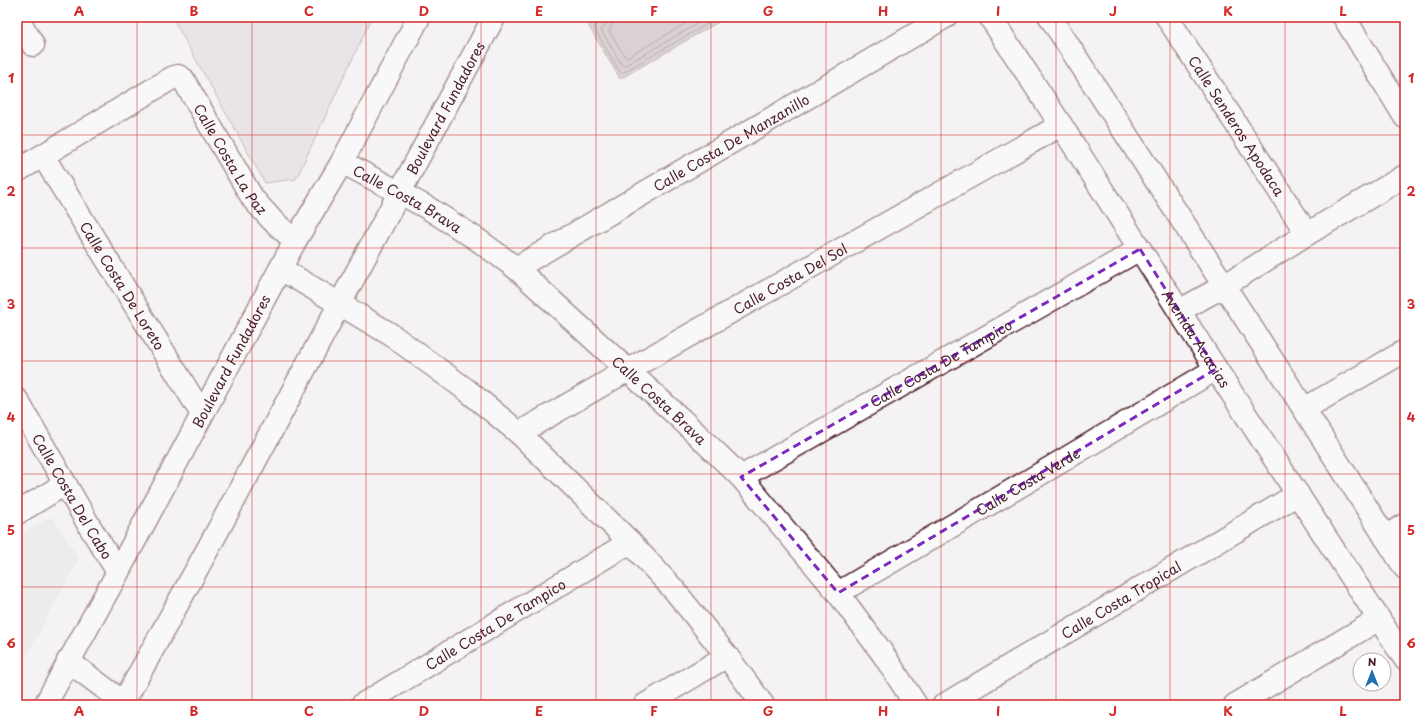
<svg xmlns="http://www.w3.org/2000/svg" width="1422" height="722" font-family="'Playpen Sans',sans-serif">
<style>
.built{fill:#e7e2e3}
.green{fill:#dbd2d5;stroke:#927880}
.water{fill:#baa9ae;stroke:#8d727a}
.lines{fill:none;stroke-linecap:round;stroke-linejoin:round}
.shore{stroke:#77565f;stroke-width:1}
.minor-casing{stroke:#4a1f2b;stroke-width:25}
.minor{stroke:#fff;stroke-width:22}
.marked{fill:none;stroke:#7b2cbf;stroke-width:3;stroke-dasharray:8 5;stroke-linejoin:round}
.grid{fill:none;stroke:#d62828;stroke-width:1;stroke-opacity:0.55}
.labels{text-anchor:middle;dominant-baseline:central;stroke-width:3;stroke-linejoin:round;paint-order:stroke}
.street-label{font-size:14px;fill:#4a1f2b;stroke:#fff}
.neatline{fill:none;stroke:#d62828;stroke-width:1.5}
.grid-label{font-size:13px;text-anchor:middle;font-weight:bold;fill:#d62828}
</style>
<rect width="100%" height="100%" fill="#f4f2f2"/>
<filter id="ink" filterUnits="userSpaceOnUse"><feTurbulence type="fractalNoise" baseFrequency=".025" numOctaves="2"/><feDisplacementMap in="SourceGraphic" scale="8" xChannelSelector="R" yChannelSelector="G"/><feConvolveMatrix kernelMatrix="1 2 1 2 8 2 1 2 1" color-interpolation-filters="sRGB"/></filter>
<g filter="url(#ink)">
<!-- built -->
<path class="built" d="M 52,516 L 79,559 L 17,673 L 17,537 Z"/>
<!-- green -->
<path class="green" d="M 172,17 L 372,17 L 296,179 L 265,183 Z"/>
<!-- water -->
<path class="water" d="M 602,17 L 727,17 L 620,79 L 588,25 Z"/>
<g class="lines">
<!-- shore -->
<g class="shore">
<path d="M 603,17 L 602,21 L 595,26 L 594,28 L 620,72 L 622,73 L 719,17"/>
<path d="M 608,17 L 607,23 L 601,30 L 622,65 L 624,66 L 709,17"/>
<path d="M 614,17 L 613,23 L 609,31 L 626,58 L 697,17"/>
</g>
<defs>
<g id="minor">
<path d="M 17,17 L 33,45"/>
<path id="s1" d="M 990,17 L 1061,125 L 1216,369 L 1405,659"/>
<path d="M 1050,17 L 1304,409 L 1405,568"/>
<path id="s2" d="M 1167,17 L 1307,234"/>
<path d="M 1344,17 L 1405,117"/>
<path id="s3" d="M 43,156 L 202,414"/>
<path id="s4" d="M 342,162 L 428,208 L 478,240 L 516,268 L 682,420 L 741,477 L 838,593 L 883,654 L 916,705"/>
<path id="s5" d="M 17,171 L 172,78 L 178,76 L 183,79 L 253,199 L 272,220 L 295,241"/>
<path id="s6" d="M 516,268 L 945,17"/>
<path d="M 281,269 L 390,334 L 468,391 L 519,433 L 630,542 L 675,591 L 727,656 L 763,705"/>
<path d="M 1179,311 L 1224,286 L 1307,234 L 1405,176"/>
<path id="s7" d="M 17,400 L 90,527 L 118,572"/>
<path d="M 1304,409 L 1405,351"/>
<path id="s8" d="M 519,433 L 628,370 L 1061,125"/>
<path id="s9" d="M 741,477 L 1140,249"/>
<path d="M 17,513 L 65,484"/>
<path d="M 1385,537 L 1405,525"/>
<path id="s10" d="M 838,593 L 1035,477 L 1216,369"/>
<path d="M 68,661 L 127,705"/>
<path id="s11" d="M 45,705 L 118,572 L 295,241 L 342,162 L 419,17"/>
<path id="s12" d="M 122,705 L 210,545 L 494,17"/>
<path id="s13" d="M 362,705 L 630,542"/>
<path d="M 645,705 L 727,656"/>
<path id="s14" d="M 944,705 L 1298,494"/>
<path d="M 1235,705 L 1379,619"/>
</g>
</defs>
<!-- minor casing -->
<use href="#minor" class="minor-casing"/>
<!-- minor -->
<use href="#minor" class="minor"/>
</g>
</g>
<!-- marked area -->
<path d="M0 0H1422V722H0ZM 1140,249 L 1216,369 L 838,593 L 741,477 Z" fill="#f4f2f2" fill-opacity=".55" fill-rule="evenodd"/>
<path class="marked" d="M 1140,249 L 1216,369 L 838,593 L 741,477 Z"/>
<!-- grid -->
<path class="grid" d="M 137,17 L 137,705M 252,17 L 252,705M 366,17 L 366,705M 481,17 L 481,705M 596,17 L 596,705M 711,17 L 711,705M 826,17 L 826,705M 941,17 L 941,705M 1056,17 L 1056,705M 1170,17 L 1170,705M 1285,17 L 1285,705M 17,135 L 1405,135M 17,248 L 1405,248M 17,361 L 1405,361M 17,474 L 1405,474M 17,587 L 1405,587"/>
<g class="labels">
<!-- street labels -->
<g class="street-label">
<text stroke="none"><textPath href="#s12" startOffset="679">Boulevard Fundadores</textPath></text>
<text stroke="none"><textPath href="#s2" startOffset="129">Calle Senderos Apodaca</textPath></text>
<text stroke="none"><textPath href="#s6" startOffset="249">Calle Costa De Manzanillo</textPath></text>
<text stroke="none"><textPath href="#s5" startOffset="286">Calle Costa La Paz</textPath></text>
<text stroke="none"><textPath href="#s4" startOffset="75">Calle Costa Brava</textPath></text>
<text stroke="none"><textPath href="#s8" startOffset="312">Calle Costa Del Sol</textPath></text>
<text stroke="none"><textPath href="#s3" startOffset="152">Calle Costa De Loreto</textPath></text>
<text stroke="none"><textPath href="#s1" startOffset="382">Avenida Acacias</textPath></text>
<text stroke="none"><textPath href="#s11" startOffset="391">Boulevard Fundadores</textPath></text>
<text stroke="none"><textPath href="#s9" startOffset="230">Calle Costa De Tampico</textPath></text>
<text stroke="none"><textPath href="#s4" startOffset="399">Calle Costa Brava</textPath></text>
<text stroke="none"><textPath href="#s10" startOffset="220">Calle Costa Verde</textPath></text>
<text stroke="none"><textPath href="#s7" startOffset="111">Calle Costa Del Cabo</textPath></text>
<text stroke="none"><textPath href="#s14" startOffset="206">Calle Costa Tropical</textPath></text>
<text stroke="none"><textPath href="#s13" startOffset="156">Calle Costa De Tampico</textPath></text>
</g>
</g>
<!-- margin -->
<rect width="1422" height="722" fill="none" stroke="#fff" stroke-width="44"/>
<!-- north arrow -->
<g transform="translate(1372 672)"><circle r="19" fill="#ffffff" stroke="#b7a5aa"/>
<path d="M0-3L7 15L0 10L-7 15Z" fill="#1f6fb2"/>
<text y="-6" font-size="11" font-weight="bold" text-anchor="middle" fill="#4a1f2b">N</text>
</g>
<rect x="22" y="22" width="1378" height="678" class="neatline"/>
<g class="grid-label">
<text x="79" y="16">A</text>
<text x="194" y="16">B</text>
<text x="309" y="16">C</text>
<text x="424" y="16">D</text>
<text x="539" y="16">E</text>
<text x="654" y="16">F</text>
<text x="768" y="16">G</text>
<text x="883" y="16">H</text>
<text x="998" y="16">I</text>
<text x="1113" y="16">J</text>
<text x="1228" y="16">K</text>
<text x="1343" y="16">L</text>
<text x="11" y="83">1</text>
<text x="1411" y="83">1</text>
<text x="11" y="196">2</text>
<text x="1411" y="196">2</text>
<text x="11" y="309">3</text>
<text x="1411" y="309">3</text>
<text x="11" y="422">4</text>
<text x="1411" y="422">4</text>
<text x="11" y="535">5</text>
<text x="1411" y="535">5</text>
<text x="11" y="648">6</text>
<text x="1411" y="648">6</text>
<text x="79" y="716">A</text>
<text x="194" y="716">B</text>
<text x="309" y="716">C</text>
<text x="424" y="716">D</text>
<text x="539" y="716">E</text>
<text x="654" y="716">F</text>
<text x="768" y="716">G</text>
<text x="883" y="716">H</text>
<text x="998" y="716">I</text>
<text x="1113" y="716">J</text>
<text x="1228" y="716">K</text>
<text x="1343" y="716">L</text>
</g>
</svg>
